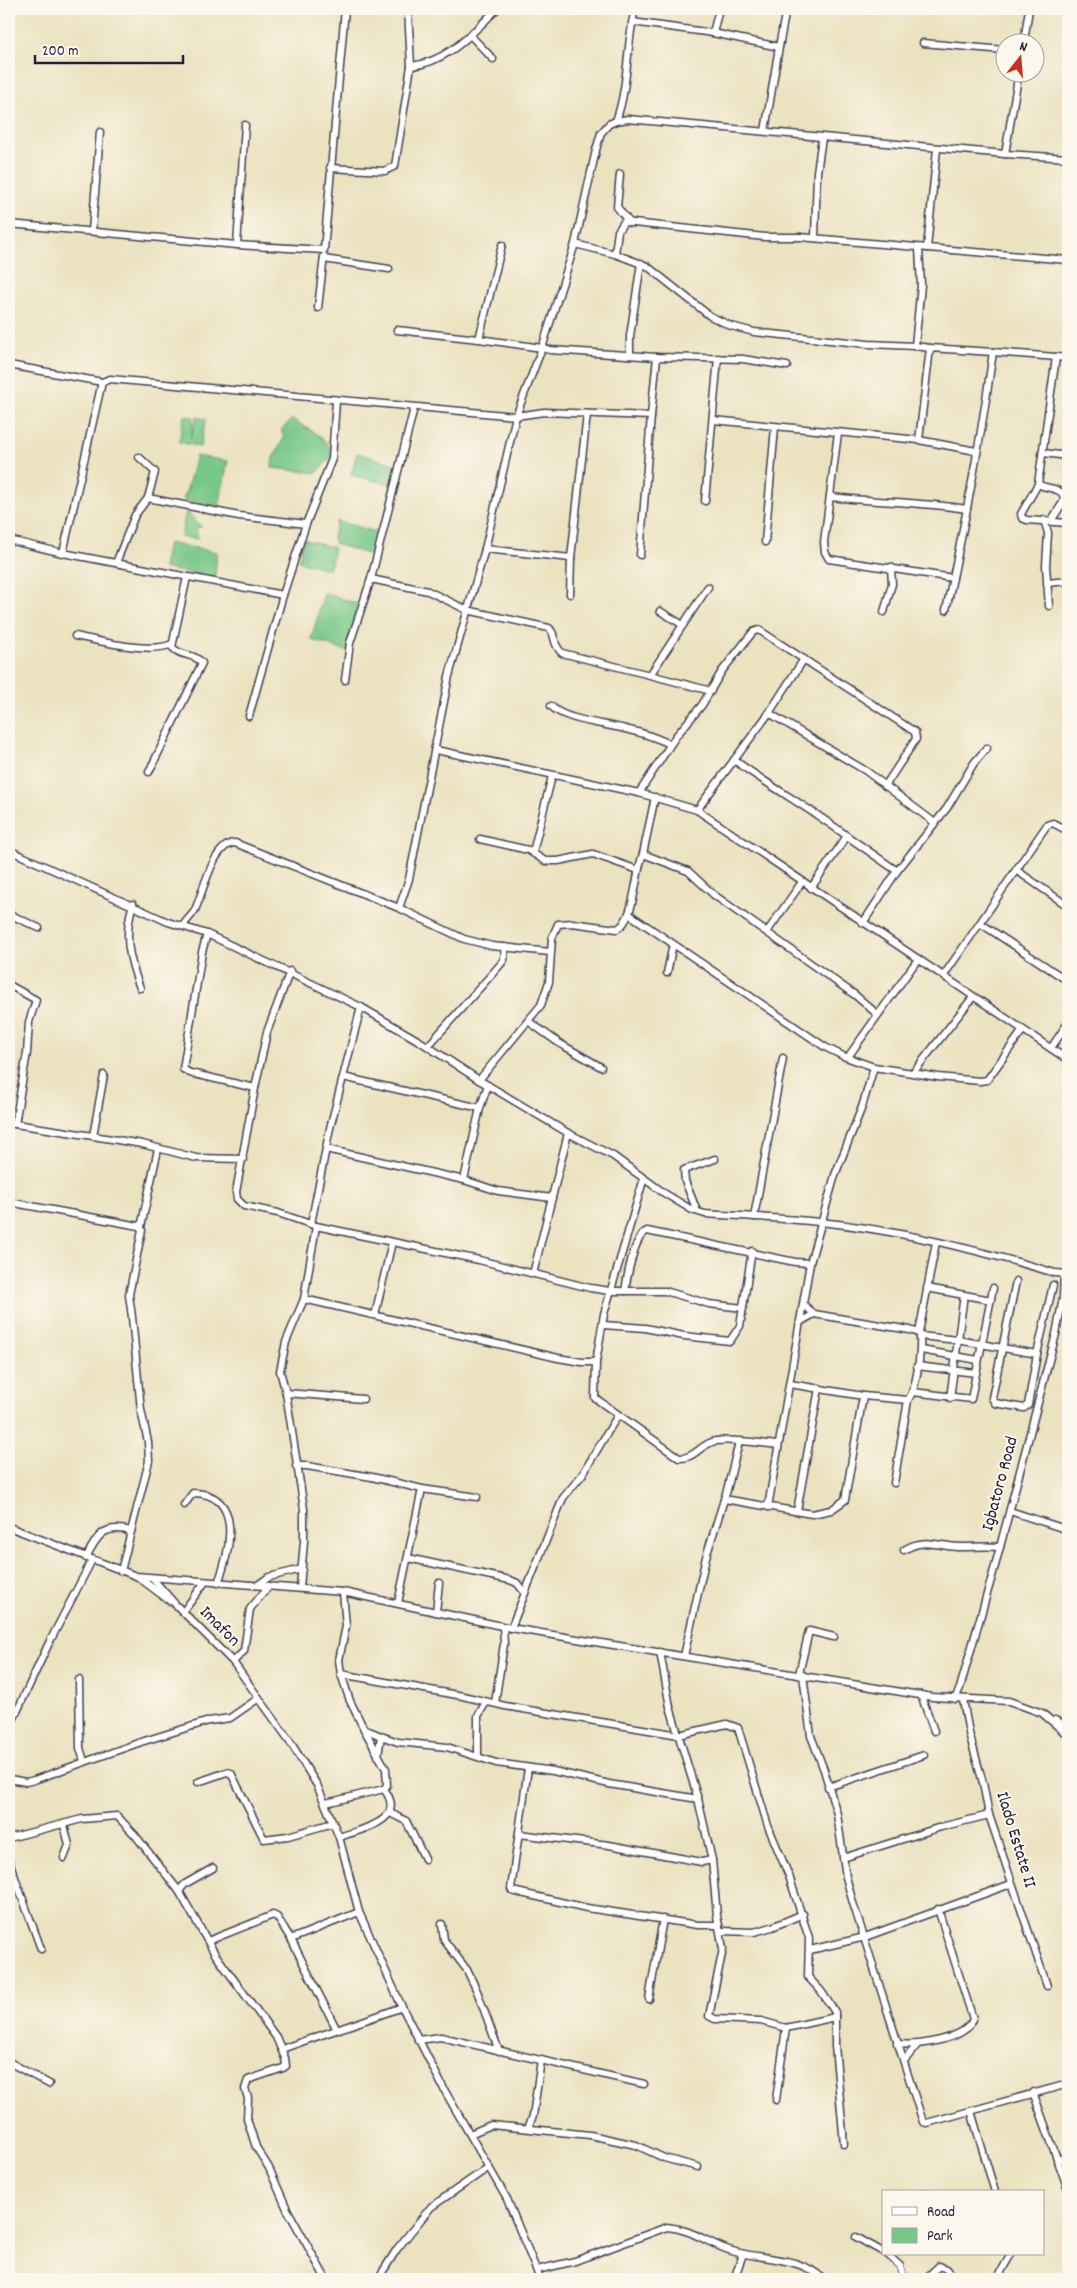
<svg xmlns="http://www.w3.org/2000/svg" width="1077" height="2288" font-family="Dekko,sans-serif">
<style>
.green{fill:#77c787;stroke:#4c7461}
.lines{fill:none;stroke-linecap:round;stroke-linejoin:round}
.minor-casing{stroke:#403f4f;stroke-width:9}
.minor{stroke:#fff;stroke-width:6}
.labels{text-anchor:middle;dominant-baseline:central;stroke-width:4;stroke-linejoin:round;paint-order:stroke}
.street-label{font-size:18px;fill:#22223b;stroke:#fbf7ec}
</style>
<rect width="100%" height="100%" fill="#fbf7ec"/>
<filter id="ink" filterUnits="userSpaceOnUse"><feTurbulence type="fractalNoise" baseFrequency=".02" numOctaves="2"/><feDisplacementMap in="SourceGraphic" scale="10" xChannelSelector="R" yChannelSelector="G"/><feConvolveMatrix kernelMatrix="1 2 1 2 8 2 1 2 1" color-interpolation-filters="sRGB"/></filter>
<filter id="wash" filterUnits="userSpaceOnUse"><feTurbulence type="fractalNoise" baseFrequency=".0096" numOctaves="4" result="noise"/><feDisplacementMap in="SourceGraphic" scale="20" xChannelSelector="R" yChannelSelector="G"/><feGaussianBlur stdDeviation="1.12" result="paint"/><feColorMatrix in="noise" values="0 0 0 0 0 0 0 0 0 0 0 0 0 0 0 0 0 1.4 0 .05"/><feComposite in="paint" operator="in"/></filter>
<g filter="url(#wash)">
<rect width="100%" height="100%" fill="#ebe2c0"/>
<!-- green -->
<g class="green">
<path d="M 184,416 L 193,417 L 191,438 L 196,417 L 206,419 L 200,447 L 179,442 Z"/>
<path d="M 292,419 C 307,430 327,435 333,455 L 317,473 L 272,468 L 273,458 L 284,438 L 281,430 Z"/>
<path d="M 357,453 L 394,464 L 389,484 L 351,475 Z"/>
<path d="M 196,456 L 228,461 L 219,507 L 184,500 L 183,496 L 185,496 Z"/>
<path d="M 186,511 L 202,527 L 196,528 L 198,539 L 181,537 Z"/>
<path d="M 337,521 L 380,533 L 374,556 L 335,544 L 333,538 Z"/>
<path d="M 304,539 L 334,548 L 330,567 L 328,569 L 298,561 Z"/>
<path d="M 168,543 L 217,552 L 215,578 L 163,568 Z"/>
<path d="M 324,593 L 358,604 L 347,651 L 311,640 Z"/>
</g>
</g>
<g filter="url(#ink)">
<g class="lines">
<defs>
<g id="minor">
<path d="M 635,9 C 626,46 629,85 616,121 L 628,119 L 1005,154 L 1019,72"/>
<path d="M 632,22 L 713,33 L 719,9"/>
<path d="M 713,33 L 779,47 L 786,9"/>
<path d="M 470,35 L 493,59"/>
<path d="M 1024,42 L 1029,9"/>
<path d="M 923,43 L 1004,50"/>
<path d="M 411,66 C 448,62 472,33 497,9"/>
<path d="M 616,121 L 609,124 L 601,133 L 596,150 L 575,244 L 615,254 L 618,231 L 624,222 L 765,237 L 800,237 L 1068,260"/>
<path d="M 765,131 L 779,47"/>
<path d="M 1005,154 L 1068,158"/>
<path d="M 330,168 L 385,171 L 395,166 L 411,66 L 408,9"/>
<path d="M 620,174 L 617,207 L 630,223"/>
<path d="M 9,224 L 237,245 L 324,250 L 345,9"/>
<path d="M 92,231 L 100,132"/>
<path d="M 815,238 L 817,172 L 822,138"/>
<path d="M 575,244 L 542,348 L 550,350 L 657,357 L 743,359 L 787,366"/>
<path d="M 237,245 L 245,125"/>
<path d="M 502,245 L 479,339 L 542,348 L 516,416 L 544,412 L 651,416 L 657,357"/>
<path d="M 919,248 L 921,285 L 915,346 L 930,348"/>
<path d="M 927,248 L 937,149"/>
<path d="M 615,254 L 647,266 L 710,316 L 731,326 L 754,332 L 868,344 L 915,346"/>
<path d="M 324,259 L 389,269"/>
<path d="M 318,308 L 324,256"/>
<path d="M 397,330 L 479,339"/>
<path d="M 630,355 L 630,336 L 641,263"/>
<path d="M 1056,357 L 1038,484 L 1021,514 L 1022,518 L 1027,520 L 1068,523"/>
<path d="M 9,365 L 102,382 L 110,379 L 516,416 L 485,549 L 449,676 L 409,879 L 399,908"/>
<path d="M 102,382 L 63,553 L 283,595 L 306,524 L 332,459 L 336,401"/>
<path d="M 713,420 L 919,440"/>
<path d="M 838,433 L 824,542 L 825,552 L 829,559 L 953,578"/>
<path d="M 976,451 L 919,440 L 930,348 L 993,352"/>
<path d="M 1043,453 L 1068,456"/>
<path d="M 139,457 L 155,472 L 148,498"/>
<path d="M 1038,484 C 1046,489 1057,487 1063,494 L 1064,501 L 1051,521"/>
<path d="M 830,497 C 876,502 922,502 967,509"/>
<path d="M 705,501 L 718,358"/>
<path d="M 1044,520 L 1048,533 L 1046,566 L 1049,606"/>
<path d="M 9,540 L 63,553"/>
<path d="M 765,542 L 775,427"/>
<path d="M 485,549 L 571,558"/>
<path d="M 640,555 L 651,416"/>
<path d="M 116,563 L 135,515 L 148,498 L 239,516 L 306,524"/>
<path d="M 371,579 L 414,408"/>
<path d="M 1047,583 L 1068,581"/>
<path d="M 570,594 L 571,558 L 587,414"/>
<path d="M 946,610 C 965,524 981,439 993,352 L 1068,358"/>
<path d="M 660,611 L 683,625"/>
<path d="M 884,612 L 892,584 L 891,567"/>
<path d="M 75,636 C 99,641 151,654 172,644"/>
<path d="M 650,675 L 711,691"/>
<path d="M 345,680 L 350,643 L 371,579 L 428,591 L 467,610 L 549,628 C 557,635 551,643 562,653 L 650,675 L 708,587"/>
<path d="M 551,706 C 565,721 609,724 629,730 C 644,733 657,738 670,744"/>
<path d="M 769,713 L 866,771 L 935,823"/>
<path d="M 249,716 L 283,595"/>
<path d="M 436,750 L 639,793 L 697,810 L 1068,1060"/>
<path d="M 734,760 C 771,787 811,809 847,836 L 811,888"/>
<path d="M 149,772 L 202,663 C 195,653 180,657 172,647 L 187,577"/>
<path d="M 639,793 L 676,736 L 702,705 L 722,671 L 753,632 L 759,630 L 915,732 L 916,739 L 885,786"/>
<path d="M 697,810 L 769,713 L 804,659"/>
<path d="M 847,836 L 897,871 L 863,923"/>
<path d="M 480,839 L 528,850 L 545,861 L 558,861 L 593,854 L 638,870"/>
<path d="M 9,850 L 168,922 L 207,934 L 361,1007 L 421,1042 L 479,1080 L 568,1133 L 613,1156 L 664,1193 L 692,1210 L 705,1214 C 743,1216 782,1218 820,1222 C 899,1230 979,1250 1055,1273 L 1068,1274"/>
<path d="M 533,852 L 552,776"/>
<path d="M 643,854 L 655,797"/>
<path d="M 1016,870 L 1047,825 L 1053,823 L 1068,831"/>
<path d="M 897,871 L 947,808 L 974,763 L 987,748"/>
<path d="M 133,904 C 123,935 129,959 140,988"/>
<path d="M 9,914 L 39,928"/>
<path d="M 629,914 L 825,1047 L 843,1056 L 874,1067 L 938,1077 L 980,1081 L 987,1080 L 1023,1030"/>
<path d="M 980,923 L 1016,870 L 1068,906"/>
<path d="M 183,926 C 186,920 192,916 195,910 C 203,893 213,843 235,843 L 399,908 L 464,939 L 492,946 L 550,952"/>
<path d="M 767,932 L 802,882"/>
<path d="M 207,934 L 202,952 L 183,1069 L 190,1073 L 255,1088"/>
<path d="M 290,971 L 267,1032 L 255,1088 L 236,1192 L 237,1199 L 244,1206 L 278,1213 L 316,1226 L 479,1260 L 590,1288 L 610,1291 L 665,1291 L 709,1304 L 743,1308"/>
<path d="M 667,973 L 673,944"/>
<path d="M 944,975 L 980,923 L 1068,981"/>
<path d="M 9,985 L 36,1000 L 29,1022 L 27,1053 L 15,1124"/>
<path d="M 528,1021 L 559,1043 L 601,1067"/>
<path d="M 428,1046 L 500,965 L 504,960 L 505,947"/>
<path d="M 1051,1048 L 1068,1023"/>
<path d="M 848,1057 L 918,959"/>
<path d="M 913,1073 L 973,997"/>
<path d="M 343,1077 L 480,1108"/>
<path d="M 479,1080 L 541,1005 L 549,982 L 552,938 L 558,924 L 572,923 L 617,929 C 635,921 635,873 643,854 L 688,871 L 714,895 L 855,995 L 877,1014"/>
<path d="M 9,1123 L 93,1136 L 104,1075"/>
<path d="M 93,1136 L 142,1144 L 196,1158 L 243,1159"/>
<path d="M 326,1149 L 464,1180 L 498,1191 L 552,1198"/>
<path d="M 644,1178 L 604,1314 L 596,1362 L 595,1398 L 679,1458 C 695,1459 701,1443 716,1441 C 736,1439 758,1443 778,1445"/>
<path d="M 464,1180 L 480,1108 L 488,1085"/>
<path d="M 9,1202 L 139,1226 L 142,1230 L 129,1295 L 132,1317 L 141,1410 L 148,1442 L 149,1461 L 121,1571"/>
<path d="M 697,1211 L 685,1181 L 684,1170 L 715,1159"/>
<path d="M 754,1217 L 783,1058"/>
<path d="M 311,1224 L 330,1128 L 361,1007"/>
<path d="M 316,1226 L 304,1299 L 558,1358 L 582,1362 L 596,1362"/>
<path d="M 141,1227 L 158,1149"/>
<path d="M 533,1274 L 568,1133"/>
<path d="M 1016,1281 L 992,1398 L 995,1403 L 1024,1408 L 1028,1405 L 1037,1354 L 1053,1285"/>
<path d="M 927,1288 L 991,1300"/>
<path d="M 625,1291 C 627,1278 634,1236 647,1231 L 795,1262 L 810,1263"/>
<path d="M 804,1305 L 814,1314 L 910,1330 L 919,1333 L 920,1336 L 958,1340 L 1037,1354"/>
<path d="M 375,1315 L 392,1242"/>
<path d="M 800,1322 L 814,1314"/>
<path d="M 603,1325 L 645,1328 L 684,1336 L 730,1341 L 740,1326 L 752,1251"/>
<path d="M 919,1333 L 936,1242"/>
<path d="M 921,1350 L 978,1360"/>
<path d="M 917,1366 L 976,1373"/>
<path d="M 790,1384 L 863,1396 L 908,1400 C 917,1388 921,1352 920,1336"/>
<path d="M 913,1392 L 971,1399 L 993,1288"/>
<path d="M 286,1393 L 363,1399"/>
<path d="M 950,1398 L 964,1295"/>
<path d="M 296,1466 L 307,1466 L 372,1477 L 422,1489 L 477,1497"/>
<path d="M 894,1483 L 908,1400"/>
<path d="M 724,1499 L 812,1514 L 831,1510 L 845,1500 L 863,1396"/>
<path d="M 184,1505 L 193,1493 C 244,1493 230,1552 218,1583"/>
<path d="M 768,1507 L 810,1263 L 835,1175 L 862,1107 L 874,1067"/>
<path d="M 797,1511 L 819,1388"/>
<path d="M 1010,1511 L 1068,1530"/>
<path d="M 9,1527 L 136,1576 L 343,1592 L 511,1628 L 589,1641 L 932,1697 L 1009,1701 L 1042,1713 L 1068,1735"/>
<path d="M 904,1550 C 924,1537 939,1547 961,1547 C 974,1547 987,1546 1000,1547"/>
<path d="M 86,1558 C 97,1535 104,1524 131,1531"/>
<path d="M 408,1558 L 510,1580 L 517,1583 L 525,1593"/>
<path d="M 138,1577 L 170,1601"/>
<path d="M 152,1578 L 175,1604 L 233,1662 L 289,1740 L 317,1785 L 339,1837 L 359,1912 L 402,2007 L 446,2093 L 507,2199 L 540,2279"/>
<path d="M 258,1585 L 269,1577 L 302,1569"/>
<path d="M 300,1588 L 304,1541 L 304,1509 L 286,1393 L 280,1371 L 286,1342 L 304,1299"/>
<path d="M 343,1592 L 346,1626 L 339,1660 L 341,1674 L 463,1696 L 505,1706 L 679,1735 L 727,1724 L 738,1728 L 768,1826 L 789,1876 L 809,1938 L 808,1977 L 821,1991 L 835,2012 L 835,2046 L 844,2144"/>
<path d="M 398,1603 L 422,1489"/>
<path d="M 183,1612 L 205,1582"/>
<path d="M 436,1612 L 439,1583"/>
<path d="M 511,1628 L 563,1498 L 582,1475 L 618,1415"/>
<path d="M 660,1652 L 670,1707 L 698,1799 L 712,1860 L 717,1916 L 723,1949 L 709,2016 L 715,2019 L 761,2021 L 786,2028 L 835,2017"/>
<path d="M 684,1656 L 706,1557 L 727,1490 L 739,1442"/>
<path d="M 233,1662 L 244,1651 L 250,1609 L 269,1586"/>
<path d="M 341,1674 L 350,1701 L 364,1729 L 381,1736 L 398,1742 L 447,1747 L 496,1763 L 553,1771 L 609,1784 L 698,1799"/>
<path d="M 799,1674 L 809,1631 L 834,1637"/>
<path d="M 803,1675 L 811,1736 L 824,1770 L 837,1814 L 846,1877 L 853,1903 L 923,2122 L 927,2123 L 1068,2084"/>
<path d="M 79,1680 L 80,1748 L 84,1761"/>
<path d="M 921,1695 L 934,1731"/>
<path d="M 955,1699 L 960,1688 L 995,1566 L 1056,1334 L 1063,1298 L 1064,1274"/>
<path d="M 963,1700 L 969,1733 L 983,1783 L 989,1815 L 1047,1986"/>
<path d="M 495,1703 L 504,1644 L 503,1627"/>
<path d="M 13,1720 L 49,1643 L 92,1560"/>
<path d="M 1055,1720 L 1068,1727"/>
<path d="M 478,1755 L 478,1716 L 486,1702"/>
<path d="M 378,1756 L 381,1736"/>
<path d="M 528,1768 L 511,1889 L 512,1891 L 587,1908 L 698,1925 L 719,1925"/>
<path d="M 9,1779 L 26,1782 L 34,1780 L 141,1742 L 209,1721 L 230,1718 L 259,1698"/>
<path d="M 198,1782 L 227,1772 L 231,1773 L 264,1839 L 288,1836 L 333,1823"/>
<path d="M 828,1787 L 924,1755"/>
<path d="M 326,1803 L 384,1789 L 387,1785 L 386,1769 L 364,1729"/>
<path d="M 390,1813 L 406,1821 L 425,1859"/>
<path d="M 64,1825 L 69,1845 L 64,1858"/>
<path d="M 519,1834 L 609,1845 L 702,1862 L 712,1860"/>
<path d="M 339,1837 C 362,1829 408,1821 384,1789"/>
<path d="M 9,1838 L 82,1819 L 117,1816 L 135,1835 L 179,1891 L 215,1954 L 276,2037 L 285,2058 L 286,2066 L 283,2068 L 248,2080 L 245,2089 L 248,2098 L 247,2119 L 256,2147 L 269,2168 L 287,2209 L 326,2279"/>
<path d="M 843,1858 L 941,1827 L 989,1815"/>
<path d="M 9,1861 L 41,1949"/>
<path d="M 179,1891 L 185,1884 L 213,1868"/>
<path d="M 442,1924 L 444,1940 L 467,1970 L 477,1991 L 499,2051"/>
<path d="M 721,1931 L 754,1932 L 772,1927 L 803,1914"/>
<path d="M 291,1939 L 359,1912"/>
<path d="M 208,1941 L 273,1915 L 277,1917 L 291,1939 L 336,2028"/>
<path d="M 810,1950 L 865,1937 L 1011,1884"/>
<path d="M 649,1999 L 663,1919"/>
<path d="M 418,2040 L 441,2037 L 644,2084"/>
<path d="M 897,2044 C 917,2046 966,2040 973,2019 L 938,1909"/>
<path d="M 282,2049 C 322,2034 362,2022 402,2007"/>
<path d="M 904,2061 L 917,2045"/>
<path d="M 9,2062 L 49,2084"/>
<path d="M 1033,2092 L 1068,2189"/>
<path d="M 776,2100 L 786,2028"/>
<path d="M 971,2111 L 995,2192"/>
<path d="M 528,2128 L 533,2116 L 541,2060"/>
<path d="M 470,2134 L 491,2125 L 590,2135 L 636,2145 L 664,2158 L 698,2167"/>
<path d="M 1057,2160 L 1068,2157"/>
<path d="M 856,2237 L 883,2252"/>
<path d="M 887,2254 L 900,2266 L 904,2279"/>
<path d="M 537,2270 L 575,2261 L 667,2227 C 693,2229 708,2244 732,2251 C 762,2260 800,2256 823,2279"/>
<path d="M 378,2279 L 397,2249 L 431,2207 L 489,2167"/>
<path d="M 734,2279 L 743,2254"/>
<path d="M 925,2279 L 939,2266 L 947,2269 L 955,2279"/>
<path d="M 997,2279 L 1011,2254"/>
</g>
</defs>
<!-- minor casing -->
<use href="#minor" class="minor-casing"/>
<!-- minor -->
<use href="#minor" class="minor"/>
</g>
</g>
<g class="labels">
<!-- street labels -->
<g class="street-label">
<text transform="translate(1001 1484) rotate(-75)">Igbatoro Road</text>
<text transform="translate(219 1627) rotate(45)">Imafon</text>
<text transform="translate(1015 1840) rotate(73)">Ilado Estate II</text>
</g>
</g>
<!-- margin -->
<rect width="1077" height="2288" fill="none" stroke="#fbf7ec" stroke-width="30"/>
<!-- legend -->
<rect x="882" y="2190" width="162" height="65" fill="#fbf7ec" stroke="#a4a2a5"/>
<rect x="892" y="2207" width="25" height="8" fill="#ffffff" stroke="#a4a2a5"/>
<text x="927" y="2216" font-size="15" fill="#22223b">Road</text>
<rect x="892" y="2228" width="25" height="15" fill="#77c787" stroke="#a4a2a5"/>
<text x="927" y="2240" font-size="15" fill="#22223b">Park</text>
<!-- north arrow -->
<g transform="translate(1020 58) rotate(17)"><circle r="24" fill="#fbf7ec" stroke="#a4a2a5"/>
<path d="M0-4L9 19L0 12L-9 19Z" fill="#c8321e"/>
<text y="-8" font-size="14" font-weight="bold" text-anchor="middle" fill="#22223b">N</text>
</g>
<!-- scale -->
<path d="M35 55v8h148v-8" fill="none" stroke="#22223b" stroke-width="2.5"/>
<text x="42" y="55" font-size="15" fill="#22223b" stroke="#fbf7ec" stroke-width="4" paint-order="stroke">200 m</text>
</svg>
